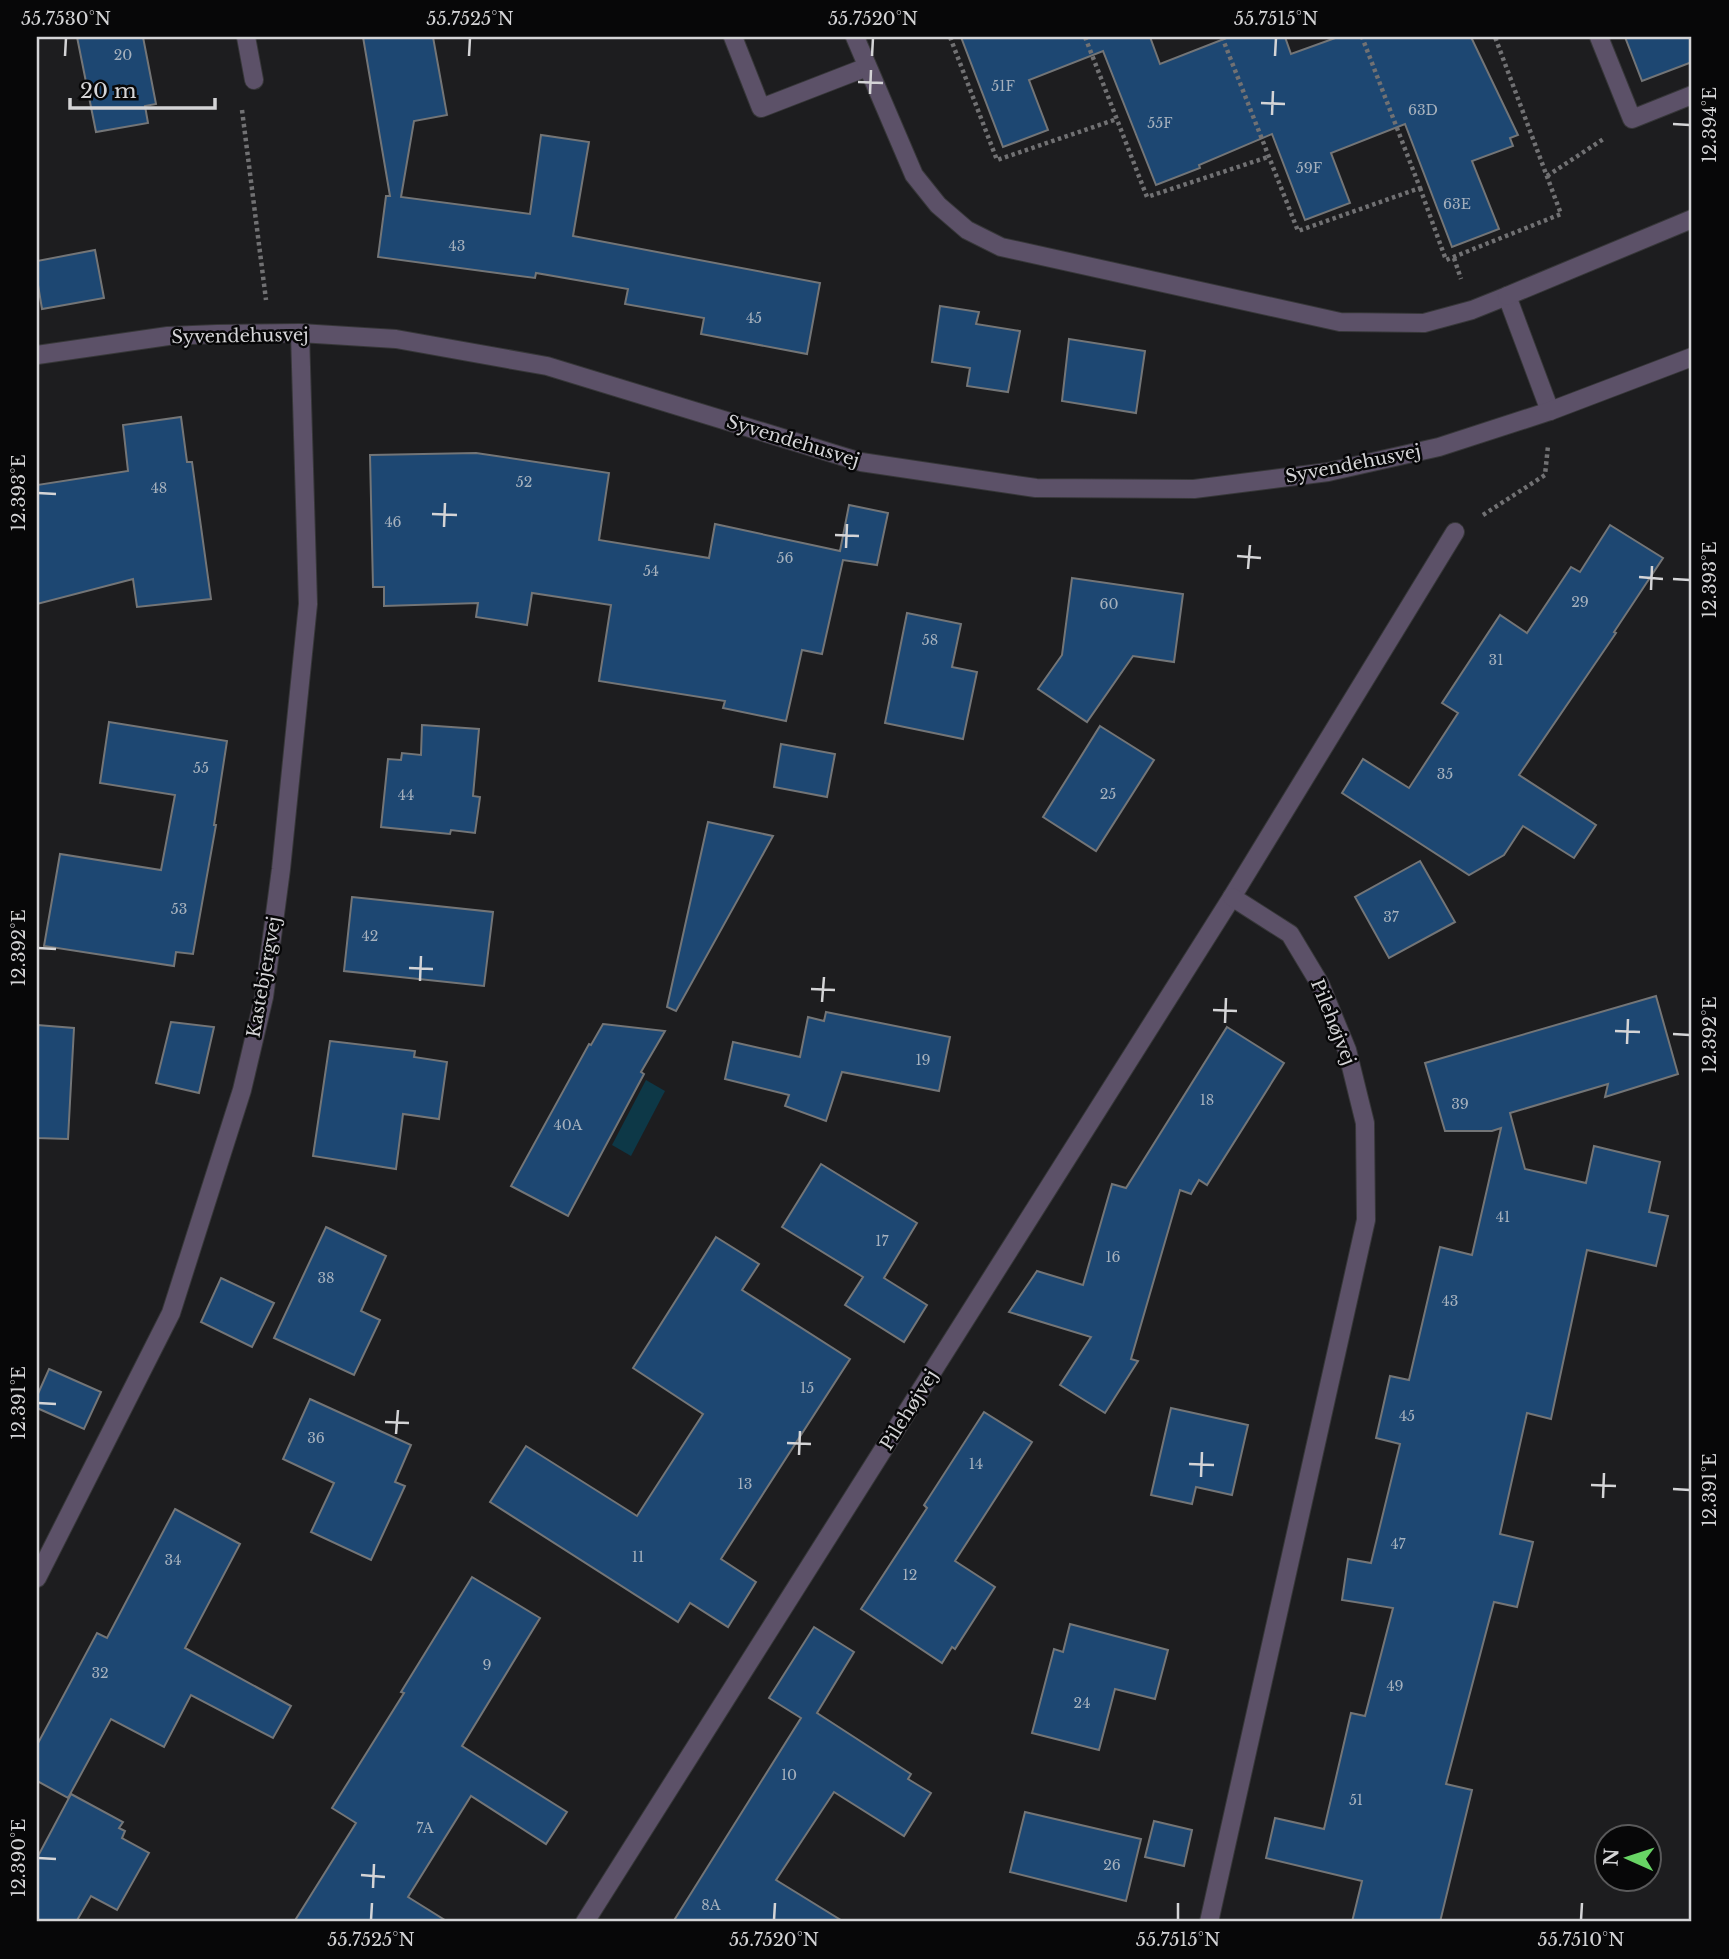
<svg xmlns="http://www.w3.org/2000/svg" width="1729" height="1959" font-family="'Libre Baskerville',serif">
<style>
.water{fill:#0d3847}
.building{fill:#1d4772;stroke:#737577;stroke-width:2}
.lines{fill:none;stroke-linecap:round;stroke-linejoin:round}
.lane-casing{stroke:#373739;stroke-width:20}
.street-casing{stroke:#373739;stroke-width:20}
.path{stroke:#717173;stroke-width:4.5;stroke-dasharray:3.5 3.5;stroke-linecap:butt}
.lane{stroke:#5c5168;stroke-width:18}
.street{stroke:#5c5168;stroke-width:18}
.ticks{fill:none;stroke:#d4d4d6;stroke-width:2.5}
.labels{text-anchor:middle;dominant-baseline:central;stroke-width:5;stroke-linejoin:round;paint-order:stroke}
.number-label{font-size:14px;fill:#a6b1bd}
.street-label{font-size:18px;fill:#d4d4d6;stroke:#070708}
.neatline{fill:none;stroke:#d4d4d6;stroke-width:2.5}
.ticks-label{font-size:18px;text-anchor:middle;fill:#d4d4d6}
</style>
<rect width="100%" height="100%" fill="#1d1d1f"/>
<!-- water -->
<path class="water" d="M 646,1080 L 665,1091 L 631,1156 L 612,1145 Z"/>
<!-- building -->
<g class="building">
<path d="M 77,37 L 143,37 L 156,104 L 145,106 L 148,123 L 96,132 Z"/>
<path d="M 363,37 L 433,37 L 447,115 L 414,121 L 401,197 L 530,214 L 541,135 L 589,142 L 573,236 L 820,283 L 807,354 L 701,334 L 704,318 L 625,304 L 628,289 L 536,273 L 535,278 L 378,257 L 386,196 L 390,196 Z"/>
<path d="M 961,37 L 1150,37 L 1160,64 L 1229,37 L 1285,37 L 1291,54 L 1338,37 L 1471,37 L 1518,135 L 1510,138 L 1513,146 L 1472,161 L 1499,229 L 1452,247 L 1405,124 L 1331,153 L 1350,203 L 1305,220 L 1272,134 L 1199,165 L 1200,168 L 1156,185 L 1103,51 L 1029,80 L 1048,130 L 1003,147 Z"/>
<path d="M 1625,37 L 1692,37 L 1692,62 L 1642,81 Z"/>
<path d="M 95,250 L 104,298 L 42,309 L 37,279 L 37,261 Z"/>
<path d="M 940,306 L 979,312 L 976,324 L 1020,331 L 1008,392 L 967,386 L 970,368 L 932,362 Z"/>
<path d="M 1069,339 L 1145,351 L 1136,413 L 1062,401 Z"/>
<path d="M 181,417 L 187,462 L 192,462 L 211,599 L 137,607 L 133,579 L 37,604 L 37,485 L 128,471 L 123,425 Z"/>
<path d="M 476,453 L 609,473 L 599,540 L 709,558 L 715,524 L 840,551 L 849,505 L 888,513 L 877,565 L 843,560 L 822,654 L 802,650 L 786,721 L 723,708 L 725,701 L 599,681 L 611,605 L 532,593 L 527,625 L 476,617 L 478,603 L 384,606 L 384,587 L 373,587 L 370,455 Z"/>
<path d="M 1610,525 L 1663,558 L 1614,632 L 1616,633 L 1519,775 L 1596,825 L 1574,858 L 1523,826 L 1504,855 L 1469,875 L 1342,793 L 1363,759 L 1409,788 L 1458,713 L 1442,703 L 1500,615 L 1527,633 L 1571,567 L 1580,572 Z"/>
<path d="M 1072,578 L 1183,594 L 1174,662 L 1133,656 L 1087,722 L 1038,689 L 1062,655 Z"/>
<path d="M 907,613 L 961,624 L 952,667 L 977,672 L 963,739 L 885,723 Z"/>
<path d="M 109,722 L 227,741 L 214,825 L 216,825 L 193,954 L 176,952 L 174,966 L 44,946 L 60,854 L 161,870 L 175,795 L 100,783 Z"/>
<path d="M 422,725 L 479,729 L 473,796 L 480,797 L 475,833 L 451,830 L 450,834 L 381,827 L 388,759 L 401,760 L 402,753 L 421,755 Z"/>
<path d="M 1100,726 L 1154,760 L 1096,851 L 1043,817 Z"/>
<path d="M 781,744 L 835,754 L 827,797 L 774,787 Z"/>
<path d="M 708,822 L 773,836 L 676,1011 L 667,1007 Z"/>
<path d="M 1420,861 L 1455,922 L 1389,958 L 1355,897 Z"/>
<path d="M 352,897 L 493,912 L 484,986 L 344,971 Z"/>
<path d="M 1656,996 L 1678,1074 L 1605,1097 L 1608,1084 L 1510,1113 L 1525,1169 L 1586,1183 L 1594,1146 L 1660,1162 L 1649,1212 L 1668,1216 L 1656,1266 L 1587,1250 L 1551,1419 L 1527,1413 L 1500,1534 L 1533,1542 L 1517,1607 L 1494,1602 L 1446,1784 L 1472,1790 L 1440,1922 L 1352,1922 L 1362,1881 L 1266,1858 L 1275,1818 L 1324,1829 L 1351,1713 L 1365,1716 L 1393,1608 L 1342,1600 L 1348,1559 L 1371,1563 L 1400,1444 L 1376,1438 L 1390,1376 L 1409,1380 L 1440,1247 L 1472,1255 L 1501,1128 L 1492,1131 L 1445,1131 L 1425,1063 Z"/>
<path d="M 826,1012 L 950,1037 L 939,1091 L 842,1072 L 826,1121 L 785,1106 L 789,1095 L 725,1079 L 733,1042 L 800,1057 L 808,1017 L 824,1021 Z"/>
<path d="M 171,1022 L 214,1027 L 199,1093 L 156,1083 Z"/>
<path d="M 603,1024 L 665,1031 L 641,1072 L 644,1074 L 568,1216 L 511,1186 L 589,1044 L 591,1045 Z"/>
<path d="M 37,1025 L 74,1028 L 68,1139 L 37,1138 Z"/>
<path d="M 1227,1027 L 1284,1063 L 1207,1185 L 1199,1180 L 1191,1194 L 1180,1190 L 1131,1359 L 1138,1361 L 1105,1413 L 1060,1385 L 1091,1337 L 1009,1312 L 1037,1271 L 1083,1285 L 1112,1184 L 1126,1188 Z"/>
<path d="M 330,1041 L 415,1051 L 414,1057 L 447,1062 L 439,1119 L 403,1114 L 396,1169 L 313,1156 Z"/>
<path d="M 821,1164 L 917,1223 L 884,1278 L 927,1305 L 904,1342 L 845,1305 L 863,1277 L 782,1227 Z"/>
<path d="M 326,1227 L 386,1256 L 361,1311 L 380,1320 L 354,1375 L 274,1338 Z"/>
<path d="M 716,1237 L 759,1264 L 742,1290 L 850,1359 L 721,1559 L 756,1582 L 728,1627 L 690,1603 L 678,1622 L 490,1502 L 526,1446 L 637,1516 L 703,1414 L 633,1368 Z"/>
<path d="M 221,1278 L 274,1303 L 252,1347 L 201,1322 Z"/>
<path d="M 49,1369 L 101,1392 L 84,1429 L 37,1408 L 37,1396 Z"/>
<path d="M 310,1399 L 411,1445 L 395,1482 L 405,1486 L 371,1560 L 311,1532 L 334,1483 L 283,1459 Z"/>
<path d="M 1171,1408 L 1248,1425 L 1232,1495 L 1196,1487 L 1192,1504 L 1151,1495 Z"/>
<path d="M 984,1412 L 1032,1442 L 955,1561 L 995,1587 L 955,1649 L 952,1647 L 942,1663 L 861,1609 L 927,1508 L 924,1505 Z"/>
<path d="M 175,1509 L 240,1544 L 185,1648 L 291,1706 L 273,1738 L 191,1695 L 164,1747 L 111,1719 L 68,1798 L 37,1781 L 37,1745 L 97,1633 L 107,1638 Z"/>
<path d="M 472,1577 L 540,1618 L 462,1746 L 567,1812 L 546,1844 L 471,1796 L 408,1897 L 448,1922 L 294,1922 L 356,1823 L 332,1808 L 404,1693 L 401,1692 Z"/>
<path d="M 1070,1624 L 1168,1650 L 1155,1699 L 1115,1689 L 1099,1750 L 1032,1733 L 1054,1649 L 1063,1652 Z"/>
<path d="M 814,1627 L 854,1652 L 817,1713 L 911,1774 L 908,1779 L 931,1793 L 904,1836 L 834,1792 L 776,1880 L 844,1922 L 673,1922 L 801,1718 L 769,1698 Z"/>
<path d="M 71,1794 L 123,1822 L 119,1828 L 125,1831 L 122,1838 L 149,1853 L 117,1910 L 91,1896 L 76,1922 L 37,1922 L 37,1858 Z"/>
<path d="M 1025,1812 L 1141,1839 L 1126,1901 L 1010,1872 Z"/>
<path d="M 1154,1821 L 1192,1830 L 1184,1866 L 1145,1857 Z"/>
</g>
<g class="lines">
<defs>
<path id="lane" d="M 733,37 L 761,108 L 867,67"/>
<g id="street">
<path d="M 246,37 L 254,80"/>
<path d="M 855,37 L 914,175 L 938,205 L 967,230 L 1001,247 L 1340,322 L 1424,323 L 1472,310 L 1507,296 L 1550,411"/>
<path d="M 1599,37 L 1632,119 L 1692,95"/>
<path d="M 1507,296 L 1692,219"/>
<path d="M 37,355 L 168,336 L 217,334 L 300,333 L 396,339 L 547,366 L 861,462 L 1036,488 L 1194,489 L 1328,472 L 1439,447 L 1550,411 L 1692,357"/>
<path d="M 37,1578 L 171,1313 L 242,1090 L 264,997 L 281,869 L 308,604 L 300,333"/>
<path d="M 585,1922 L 1232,897 L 1455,532"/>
<path d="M 1209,1922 L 1366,1220 L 1365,1123 L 1347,1050 L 1320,984 L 1290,934 L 1232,897"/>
</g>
</defs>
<!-- lane casing -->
<use href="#lane" class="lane-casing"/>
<!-- street casing -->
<use href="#street" class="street-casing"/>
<!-- path -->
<g class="path">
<path d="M 950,37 L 997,160 L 1117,119"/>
<path d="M 1085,37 L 1147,197 L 1268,157"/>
<path d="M 1222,37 L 1298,231 L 1420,188 L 1362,37"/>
<path d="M 242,110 L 266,300"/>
<path d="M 1547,176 L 1605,138"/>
<path d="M 1420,188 L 1446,260 L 1561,214 L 1495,37"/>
<path d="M 1454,258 L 1461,279"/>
<path d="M 1483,515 L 1545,475 L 1548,446"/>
</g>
<!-- lane -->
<use href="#lane" class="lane"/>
<!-- street -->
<use href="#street" class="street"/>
</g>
<!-- ticks -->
<path class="ticks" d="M 65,56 L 66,38M 469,56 L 470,38M 872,56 L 873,38M 1275,56 L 1276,38M 858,82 L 883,83M 870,94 L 871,70M 1261,103 L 1285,104M 1272,115 L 1273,91M 1673,124 L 1690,125M 38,493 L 56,494M 432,514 L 457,515M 444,527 L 445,503M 835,535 L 859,536M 846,548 L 847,524M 1237,556 L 1261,558M 1248,569 L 1250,545M 1639,577 L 1663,579M 1673,579 L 1690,580M 1651,590 L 1652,566M 38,948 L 56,949M 409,968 L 433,969M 420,981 L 421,956M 811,989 L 835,990M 822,1002 L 824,977M 1213,1010 L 1237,1011M 1225,1023 L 1226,998M 1615,1031 L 1640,1032M 1673,1034 L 1690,1035M 1627,1044 L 1628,1019M 38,1403 L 56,1404M 385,1422 L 409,1423M 396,1434 L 398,1410M 787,1443 L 811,1444M 799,1455 L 800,1431M 1189,1464 L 1214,1465M 1201,1477 L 1202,1452M 1591,1485 L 1616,1486M 1673,1489 L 1690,1490M 1603,1498 L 1604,1473M 38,1858 L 56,1859M 361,1875 L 385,1877M 373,1888 L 374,1864M 371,1920 L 372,1903M 774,1920 L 775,1903M 1178,1920 L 1178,1903M 1581,1920 L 1582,1903"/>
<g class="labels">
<!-- number labels -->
<g class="number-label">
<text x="123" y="55">20</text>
<text x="1003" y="86">51F</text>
<text x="1423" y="110">63D</text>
<text x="1160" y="123">55F</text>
<text x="1309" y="168">59F</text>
<text x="1457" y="204">63E</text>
<text x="457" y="246">43</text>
<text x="754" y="318">45</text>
<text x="524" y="482">52</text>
<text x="159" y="488">48</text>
<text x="393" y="522">46</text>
<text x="785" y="558">56</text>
<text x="651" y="571">54</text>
<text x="1580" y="602">29</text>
<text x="1109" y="604">60</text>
<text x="930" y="640">58</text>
<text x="1496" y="660">31</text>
<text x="201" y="768">55</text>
<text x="1445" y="774">35</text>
<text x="1108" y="794">25</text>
<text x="406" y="795">44</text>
<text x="179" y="909">53</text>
<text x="1391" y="917">37</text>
<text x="370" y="936">42</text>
<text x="923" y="1060">19</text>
<text x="1207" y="1100">18</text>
<text x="1460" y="1104">39</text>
<text x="568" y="1125">40A</text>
<text x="1503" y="1217">41</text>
<text x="882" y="1241">17</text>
<text x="1113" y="1257">16</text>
<text x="326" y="1278">38</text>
<text x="1450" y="1301">43</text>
<text x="807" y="1388">15</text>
<text x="1407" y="1416">45</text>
<text x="316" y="1438">36</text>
<text x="976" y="1464">14</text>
<text x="745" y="1484">13</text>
<text x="1398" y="1544">47</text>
<text x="638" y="1557">11</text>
<text x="173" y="1560">34</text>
<text x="910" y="1575">12</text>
<text x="487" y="1665">9</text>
<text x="100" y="1673">32</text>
<text x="1395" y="1686">49</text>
<text x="1082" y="1703">24</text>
<text x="789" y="1775">10</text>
<text x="1356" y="1800">51</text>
<text x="425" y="1828">7A</text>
<text x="1112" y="1865">26</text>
<text x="711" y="1905">8A</text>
</g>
<!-- street labels -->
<g class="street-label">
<text transform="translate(240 336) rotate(-1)">Syvendehusvej</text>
<text transform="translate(793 441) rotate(17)">Syvendehusvej</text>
<text transform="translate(1353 464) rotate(-11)">Syvendehusvej</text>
<text transform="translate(264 977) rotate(-80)">Kastebjergvej</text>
<text transform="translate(1333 1022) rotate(68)">Pilehøjvej</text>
<text transform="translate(909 1410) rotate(-58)">Pilehøjvej</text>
</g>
</g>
<!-- border -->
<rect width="1729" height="1959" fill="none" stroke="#070708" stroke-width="77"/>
<!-- north arrow -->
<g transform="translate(1628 1858) rotate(273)"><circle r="33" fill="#070708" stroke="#59595a" stroke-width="2"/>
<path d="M0-5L12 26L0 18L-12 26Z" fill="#68d465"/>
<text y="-10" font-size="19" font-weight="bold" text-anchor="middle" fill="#d4d4d6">N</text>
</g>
<!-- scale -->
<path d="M70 98v10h145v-10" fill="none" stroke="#d4d4d6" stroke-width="3.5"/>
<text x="80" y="98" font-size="21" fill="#d4d4d6" stroke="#070708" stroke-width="5" paint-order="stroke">20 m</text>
<rect x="38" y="38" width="1652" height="1882" class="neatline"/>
<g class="ticks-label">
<text x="66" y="25">55.7530°N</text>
<text x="470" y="25">55.7525°N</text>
<text x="873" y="25">55.7520°N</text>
<text x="1276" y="25">55.7515°N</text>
<text transform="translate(1710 125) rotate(-90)" y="6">12.394°E</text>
<text transform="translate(19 493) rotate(-90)" y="6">12.393°E</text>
<text transform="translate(1710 580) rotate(-90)" y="6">12.393°E</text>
<text transform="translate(19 948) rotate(-90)" y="6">12.392°E</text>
<text transform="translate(1710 1035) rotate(-90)" y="6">12.392°E</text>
<text transform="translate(19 1403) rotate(-90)" y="6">12.391°E</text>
<text transform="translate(1710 1490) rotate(-90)" y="6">12.391°E</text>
<text transform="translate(19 1858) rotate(-90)" y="6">12.390°E</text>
<text x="371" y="1946">55.7525°N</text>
<text x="774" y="1946">55.7520°N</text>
<text x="1178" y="1946">55.7515°N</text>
<text x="1581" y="1946">55.7510°N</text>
</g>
</svg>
